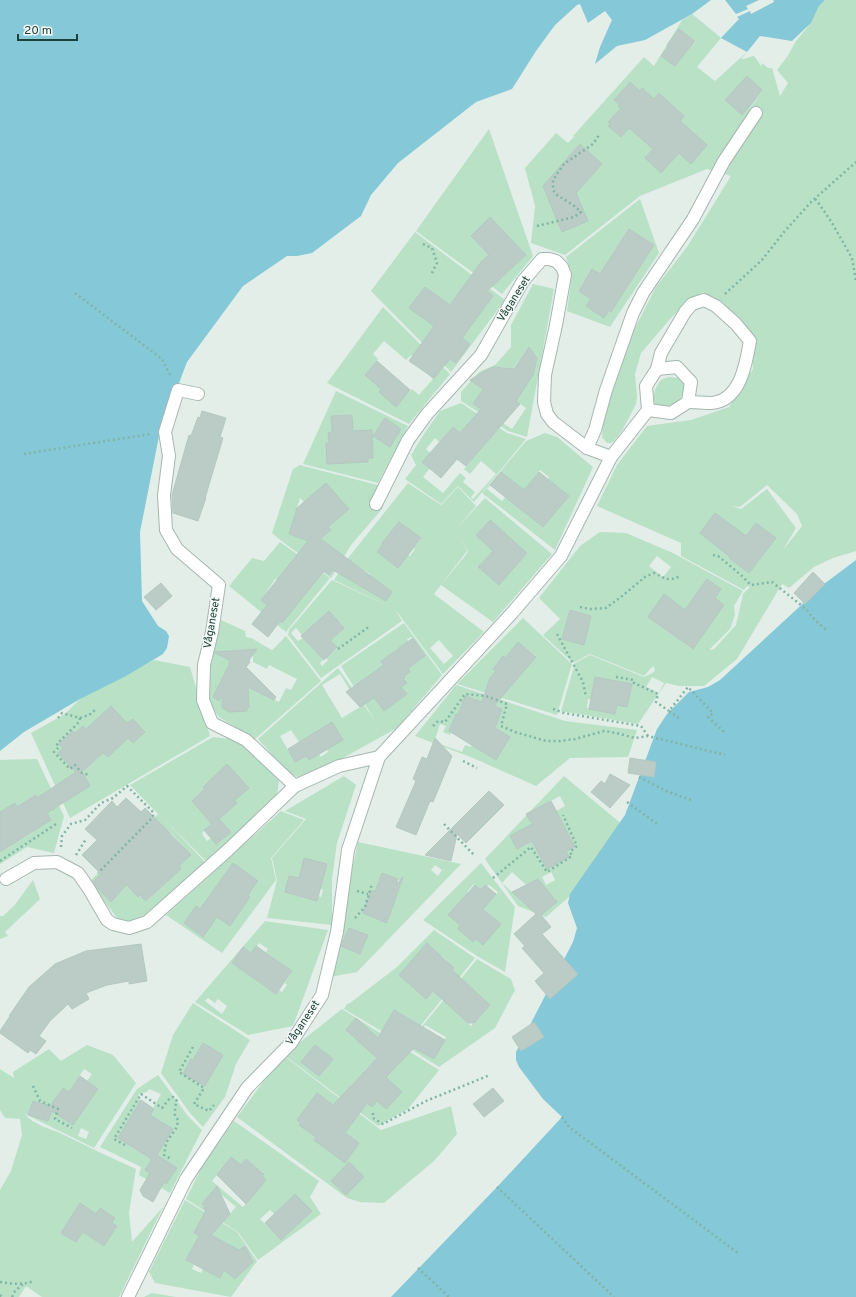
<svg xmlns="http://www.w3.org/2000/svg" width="856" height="1297" font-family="Overpass,sans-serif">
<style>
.green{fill:#b9e1c6;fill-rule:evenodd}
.water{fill:#85c8d8}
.pier{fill:#e3eee9}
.building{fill:#baccc5;stroke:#b4c8c1}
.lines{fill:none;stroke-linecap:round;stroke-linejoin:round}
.minor-casing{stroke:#a5b7b1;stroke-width:14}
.path{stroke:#80b5a6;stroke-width:2.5;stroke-dasharray:2 3;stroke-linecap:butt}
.minor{stroke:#fff;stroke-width:12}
.labels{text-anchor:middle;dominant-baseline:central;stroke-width:3;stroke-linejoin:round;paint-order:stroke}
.street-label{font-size:11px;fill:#20413a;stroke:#f4faf7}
</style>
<rect width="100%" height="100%" fill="#e3eee9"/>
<!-- green -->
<g class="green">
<path d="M 825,0 L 856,0 L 856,551 L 833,558 L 814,567 L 789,588 L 782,584 L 737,659 L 704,686 L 679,686 L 666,683 L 638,724 L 561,711 L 575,663 L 590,655 L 644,677 L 654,672 L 655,669 L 653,666 L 644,676 L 590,654 L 573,663 L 543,635 L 560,619 L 539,598 L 580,546 L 600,532 L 626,533 L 673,553 L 743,591 L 734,606 L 735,615 L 730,629 L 709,650 L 714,649 L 736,625 L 743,594 L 750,587 L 747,586 L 744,590 L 681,556 L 681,543 L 597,506 L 617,465 L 647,426 L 691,420 L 729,407 L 753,369 L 752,333 L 703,292 L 686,303 L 671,318 L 641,353 L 635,374 L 637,396 L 636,404 L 623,429 L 614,441 L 611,443 L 607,443 L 602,437 L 603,422 L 614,385 L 633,332 L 656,287 L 687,247 L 731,176 L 707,169 L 640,196 L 565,255 L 531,243 L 535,206 L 525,168 L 556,133 L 568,143 L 574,137 L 587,149 L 573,136 L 644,57 L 654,66 L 682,20 L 692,14 L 721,38 L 697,67 L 715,81 L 747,52 L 741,59 L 744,59 L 753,56 L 755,57 L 761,66 L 762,63 L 768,68 L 772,68 L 780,96 L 788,83 L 777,70 L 787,57 L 796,41 L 811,23 L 819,6 ZM 679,29 L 696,41 L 675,66 L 662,56 L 668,47 L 667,45 ZM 747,76 L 762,90 L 755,98 L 757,100 L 742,115 L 725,100 ZM 630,82 L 640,91 L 642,88 L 654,99 L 659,93 L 684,116 L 677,124 L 691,163 L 679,153 L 661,173 L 645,158 L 653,149 L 629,128 L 621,137 L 608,126 L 610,124 L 608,122 L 621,108 L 619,106 L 620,105 L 614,100 ZM 580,145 L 602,164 L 576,193 L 562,232 L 543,186 ZM 767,485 L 797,514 L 802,526 L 783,550 L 796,528 L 767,489 L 741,509 L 732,506 L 740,507 ZM 715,513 L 732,526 L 717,546 L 700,533 ZM 756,523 L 776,538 L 749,573 L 729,558 ZM 657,556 L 671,567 L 663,577 L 649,566 ZM 707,579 L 721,589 L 715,598 L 724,605 L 692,649 L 648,617 L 664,595 L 688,612 ZM 570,610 L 591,616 L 584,645 L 562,639 ZM 652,677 L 664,683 L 659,693 L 646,687 ZM 632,684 L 627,706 L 617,705 L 615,714 L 587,708 L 588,699 L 591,699 Z"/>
<path d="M 489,129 L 533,256 L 502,294 L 416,231 ZM 490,217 L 526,255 L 507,273 L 493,279 L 479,264 L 489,255 L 471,236 Z"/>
<path d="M 640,199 L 659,253 L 610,327 L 567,311 L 572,274 L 566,257 ZM 629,229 L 654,245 L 611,312 L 609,310 L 604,317 L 586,306 L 591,299 L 579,290 L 592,269 L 600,274 Z"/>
<path d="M 415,232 L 505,300 L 451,372 L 371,291 ZM 469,279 L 493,296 L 462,338 L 470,344 L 456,363 L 424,340 L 434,326 L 410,308 L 425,287 L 450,305 Z"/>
<path d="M 533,284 L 554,289 L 527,437 L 508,431 L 461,401 L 461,392 L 479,372 L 495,365 L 511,347 L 511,325 ZM 527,349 L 533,352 L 537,358 L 535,366 L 516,401 L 526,408 L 512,429 L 473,404 L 483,389 L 494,367 L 501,367 L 513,369 Z"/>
<path d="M 383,307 L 450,374 L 409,424 L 327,383 ZM 384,341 L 406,360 L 411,355 L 423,366 L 421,368 L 433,379 L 419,395 L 412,389 L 398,404 L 365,375 L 378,359 L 373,354 Z"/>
<path d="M 669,377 L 679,378 L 684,383 C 685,386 685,389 684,392 C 680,403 665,410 655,405 C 652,394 655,387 662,379 Z"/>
<path d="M 336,391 L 408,426 L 378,483 L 303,464 ZM 352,415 L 353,431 L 372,431 L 373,458 L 368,458 L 368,462 L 347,463 L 347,459 L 327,460 L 326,444 L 329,443 L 328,433 L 332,432 L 331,416 ZM 385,418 L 401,429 L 390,446 L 373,436 Z"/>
<path d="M 461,403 L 507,433 L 526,439 L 474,502 L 458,486 L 441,504 L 405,479 L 416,465 L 411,455 L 424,434 L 440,411 ZM 453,427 L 460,433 L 487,442 L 464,469 L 470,474 L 481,461 L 496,474 L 473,499 L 471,497 L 475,492 L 463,482 L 466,478 L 460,473 L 443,493 L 423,477 L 430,468 L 422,462 L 430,453 L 426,449 L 435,438 L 439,442 Z"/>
<path d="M 545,433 L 557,437 L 593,467 L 555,550 L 482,493 L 526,441 ZM 540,470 L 549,477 L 548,479 L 568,496 L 543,527 L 519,508 L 530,495 L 529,484 ZM 501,472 L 516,484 L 502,501 L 487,489 Z"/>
<path d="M 300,465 L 389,488 L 382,509 L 351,545 L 331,578 L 279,539 L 272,533 L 293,469 ZM 300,498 L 304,502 L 349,509 L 328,527 L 331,531 L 316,544 L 289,534 ZM 343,556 L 329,575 L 312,563 Z"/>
<path d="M 408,483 L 441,505 L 458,487 L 476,506 L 456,529 L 485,498 L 552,554 L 493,622 L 441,585 L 468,552 L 460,537 L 467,551 L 434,594 L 484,632 L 443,674 L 395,609 L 402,621 L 321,678 L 288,635 L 289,630 L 332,580 L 395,609 L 334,580 L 349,557 ZM 489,520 L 527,553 L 499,585 L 478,567 L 494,549 L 491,549 L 476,535 ZM 399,522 L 421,539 L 414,548 L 415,549 L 410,556 L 408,555 L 398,568 L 377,552 L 383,544 L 382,543 ZM 353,564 L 370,574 L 362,587 L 345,577 ZM 329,611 L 344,628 L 330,641 L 337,648 L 326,658 L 328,660 L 322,666 L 320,663 L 324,659 L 318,652 L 317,653 L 303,638 L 298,641 L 291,633 L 296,628 L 302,635 ZM 439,640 L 453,656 L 444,664 L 430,648 Z"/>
<path d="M 280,542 L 330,578 L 286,632 L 229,586 L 252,558 L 264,561 ZM 275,579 L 279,580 L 285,619 L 261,600 Z"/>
<path d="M 523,618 L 572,664 L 557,715 L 457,684 ZM 518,642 L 536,656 L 512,685 L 494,674 L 496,671 L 493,668 L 503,657 L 505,658 ZM 488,684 L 498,687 L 502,696 L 486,690 Z"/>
<path d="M 221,620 L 245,631 L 246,637 L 251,638 L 272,650 L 286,636 L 321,681 L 255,739 L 219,717 L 209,704 L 208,679 ZM 253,649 L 253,662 L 267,669 L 269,665 L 297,679 L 291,690 L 286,688 L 279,702 L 248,687 L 249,708 L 229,712 L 222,708 L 221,685 L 229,668 L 228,651 Z"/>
<path d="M 404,623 L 442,675 L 397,728 L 305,779 L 289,774 L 258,739 L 338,668 L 376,722 L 341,666 ZM 412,637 L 425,656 L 411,666 L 406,666 L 410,672 L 404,676 L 403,679 L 406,683 L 401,687 L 407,694 L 384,711 L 374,698 L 371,700 L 384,665 L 381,661 L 398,648 L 399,650 L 409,643 L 407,639 ZM 340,674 L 360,707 L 342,718 L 322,685 ZM 325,727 L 327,749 L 328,752 L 321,757 L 319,754 L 309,760 L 306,756 L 295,762 L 280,736 L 291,730 L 299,742 Z"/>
<path d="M 154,660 L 190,667 L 210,736 L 70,818 L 31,733 L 65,714 L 87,692 ZM 111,706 L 127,723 L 133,719 L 145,732 L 133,743 L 128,738 L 108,757 L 103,753 L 83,772 L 75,763 L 71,766 L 58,753 L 63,748 L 59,744 L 73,731 L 75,733 L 83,726 L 86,729 ZM 80,770 L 90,786 L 72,797 L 62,782 Z"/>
<path d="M 456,685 L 565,721 L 637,730 L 628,757 L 570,758 L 536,786 L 473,758 L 415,736 ZM 465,696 L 502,709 L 493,735 L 477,731 L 471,747 L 465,745 L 462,752 L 434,742 L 440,724 L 446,726 L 443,732 L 450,735 L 455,723 L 453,721 L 455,715 L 458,715 ZM 510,737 L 496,760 L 485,753 Z"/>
<path d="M 213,737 L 230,739 L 247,747 L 279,781 L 277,796 L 207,862 L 164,819 L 206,863 L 147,914 L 122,924 L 89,882 L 158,814 L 130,785 ZM 227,765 L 234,801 L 236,803 L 211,822 L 192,801 L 205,789 L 203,786 ZM 218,818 L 231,832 L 216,844 L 211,838 L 207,841 L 202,834 L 204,830 ZM 171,833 L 191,855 L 179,866 L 181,869 L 147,901 L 140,895 L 138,897 L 125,883 L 124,876 ZM 108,867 L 127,886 L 111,902 L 92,883 Z"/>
<path d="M 37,759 L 64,816 L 54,853 L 27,847 L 0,864 L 0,852 L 3,851 L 2,850 L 11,846 L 15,842 L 17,842 L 33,832 L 34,830 L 39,827 L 40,827 L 42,825 L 51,820 L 36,795 L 32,798 L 32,799 L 17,807 L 15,803 L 0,812 L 0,760 Z"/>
<path d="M 344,776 L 356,785 L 337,843 L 332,879 L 332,925 L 267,918 L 277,880 L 272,858 L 306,819 L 285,811 ZM 289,876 L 299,878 L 323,890 L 321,897 L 318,896 L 317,901 L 285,892 Z"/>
<path d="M 564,776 L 624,826 L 587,881 L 546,917 L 518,906 L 485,859 ZM 560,796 L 565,806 L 556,811 L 574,847 L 566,851 L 569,857 L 548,868 L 544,863 L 537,850 L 543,846 L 530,822 L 534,820 L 530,812 ZM 521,831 L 528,844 L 517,849 L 510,836 ZM 512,872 L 534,892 L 524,903 L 502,883 ZM 551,872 L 555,880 L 546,885 L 542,877 ZM 552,895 L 557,902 L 544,912 L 539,905 Z"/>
<path d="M 281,811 L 304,820 L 271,858 L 276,880 L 222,953 L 166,915 ZM 236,865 L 258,882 L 248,895 L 250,897 L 230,926 L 206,900 L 223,877 ZM 196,907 L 203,937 L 184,923 Z"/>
<path d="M 358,842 L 461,864 L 357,972 L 330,977 ZM 435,865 L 442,870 L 438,876 L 431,870 ZM 382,873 L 402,881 L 390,914 L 366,906 L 371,890 L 375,892 ZM 382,913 L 390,916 L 388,923 L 376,918 ZM 349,928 L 367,935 L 341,946 Z"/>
<path d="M 481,863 L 515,907 L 505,972 L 477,956 L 423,920 ZM 474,884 L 480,890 L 485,885 L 487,886 L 489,885 L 498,892 L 489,902 L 480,904 L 467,892 ZM 467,894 L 501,924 L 476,939 L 473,942 L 458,929 L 460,925 L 449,915 Z"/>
<path d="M 33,880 L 40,899 L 5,932 L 8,936 L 0,939 L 0,916 L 3,916 L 14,906 Z"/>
<path d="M 265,921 L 328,930 L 293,1026 L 248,1035 L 195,1002 ZM 259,943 L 268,949 L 266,952 L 292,971 L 285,983 L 287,985 L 282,992 L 279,990 L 276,994 L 232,963 L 243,947 L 252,954 ZM 208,998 L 215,1003 L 218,999 L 227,1006 L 222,1014 L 205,1001 Z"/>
<path d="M 434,930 L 475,958 L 405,1045 L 344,1009 L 347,1004 L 350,1003 L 397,967 ZM 427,944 L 447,960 L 446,962 L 454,968 L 426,999 L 409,984 ZM 394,1010 L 416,1023 L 405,1041 L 383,1029 Z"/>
<path d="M 477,959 L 511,979 L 515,990 L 495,1028 L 439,1067 L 406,1046 ZM 468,985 L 490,1005 L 471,1026 L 449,1005 ZM 425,1025 L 446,1037 L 434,1059 L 413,1047 Z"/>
<path d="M 193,1003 L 250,1040 L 236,1064 L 225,1097 L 203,1127 L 190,1113 L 161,1073 L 173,1035 ZM 203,1043 L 223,1055 L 205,1086 L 183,1074 L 191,1059 L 193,1060 Z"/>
<path d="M 342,1009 L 439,1070 L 408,1109 L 378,1126 L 284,1055 ZM 356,1018 L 357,1040 L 346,1030 ZM 315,1045 L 333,1059 L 302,1062 ZM 383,1051 L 398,1065 L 386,1077 L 402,1092 L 386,1109 L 377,1101 L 372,1107 L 350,1086 Z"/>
<path d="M 87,1045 L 113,1055 L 136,1083 L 94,1148 L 25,1114 C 33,1125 50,1128 62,1134 C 87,1146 111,1158 136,1169 L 129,1213 L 132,1242 L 163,1207 L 119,1297 L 42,1297 L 26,1286 L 19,1297 L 0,1297 L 0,1190 L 11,1171 L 22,1135 L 20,1119 L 5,1118 L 0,1110 L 0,1069 L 14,1078 L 13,1072 L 49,1049 L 61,1061 ZM 84,1069 L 92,1074 L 87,1081 L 98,1089 L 77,1119 L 61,1099 L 57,1096 L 62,1088 L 69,1092 ZM 33,1101 L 53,1109 L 48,1121 L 28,1115 ZM 81,1128 L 89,1132 L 86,1139 L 78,1136 ZM 80,1204 L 96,1214 L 100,1208 L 115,1218 L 112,1223 L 117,1227 L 104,1246 L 83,1232 L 76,1242 L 62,1233 Z"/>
<path d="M 283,1055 L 381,1130 L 451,1106 L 457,1134 L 435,1160 L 384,1203 L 360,1202 L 347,1198 L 237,1117 ZM 317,1093 L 328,1101 L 326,1104 L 352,1124 L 345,1133 L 359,1143 L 345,1162 L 314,1140 L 316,1137 L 300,1125 ZM 349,1162 L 364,1177 L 346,1195 L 331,1181 Z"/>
<path d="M 158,1075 L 188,1116 L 202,1130 L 170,1193 L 139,1175 L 141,1167 L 100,1147 L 137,1089 ZM 149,1089 L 161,1094 L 153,1108 L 154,1109 L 150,1115 L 153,1160 L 119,1138 L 141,1100 L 137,1098 L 140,1093 L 147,1092 ZM 176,1168 L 166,1184 L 145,1170 Z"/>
<path d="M 234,1121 L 319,1181 L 310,1197 L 321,1214 L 258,1260 L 238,1232 L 186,1199 L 205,1161 ZM 231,1158 L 241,1165 L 246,1159 L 264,1173 L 262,1176 L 266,1180 L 243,1207 L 212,1181 ZM 215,1189 L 236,1207 L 225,1219 L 203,1208 L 205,1206 L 202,1204 ZM 295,1194 L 311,1211 L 281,1240 L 260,1219 L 270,1210 L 274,1214 Z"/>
<path d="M 185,1200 L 237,1232 L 257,1261 L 231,1297 L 155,1283 L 149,1272 ZM 197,1228 L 234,1247 L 232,1256 L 245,1246 L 253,1262 L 235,1279 L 224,1270 L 220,1278 L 203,1269 L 201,1273 L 192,1269 L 194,1265 L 186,1260 L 199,1236 L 194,1233 Z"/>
<path d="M 152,1293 L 176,1297 L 144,1297 Z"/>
</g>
<!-- water -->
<g class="water">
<path d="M 0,0 L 825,0 L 819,6 L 811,23 L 792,41 L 747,52 L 721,38 L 692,14 L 645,40 L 617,46 L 595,64 L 600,47 L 612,20 L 605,11 L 588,23 L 580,4 L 577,5 L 555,25 L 536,51 L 512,89 L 476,102 L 398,163 L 371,195 L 361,216 L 312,253 L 297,256 L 287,256 L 243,286 L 187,362 L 159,436 L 140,532 L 142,601 L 158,626 L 166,631 L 169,636 L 167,648 L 163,654 L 126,676 L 80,699 L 24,732 L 0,751 Z"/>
<path d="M 856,560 L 856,1297 L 391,1297 L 497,1187 L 562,1117 L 543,1099 L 519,1067 L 516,1060 L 516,1052 L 573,942 L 577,928 L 568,903 L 570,894 L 625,815 L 657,729 L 667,714 L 689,692 L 708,687 L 720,680 L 824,584 Z"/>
</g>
<!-- pier -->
<g class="pier">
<path d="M 711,0 L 725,0 L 736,14 L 748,9 L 746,6 L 759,0 L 773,0 L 774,2 L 751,14 L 750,11 L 737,17 L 739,19 L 721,38 L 692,14 Z"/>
<path d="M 760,36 L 792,41 L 790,43 L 753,52 L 747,52 Z"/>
</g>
<!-- building -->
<g class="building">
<path d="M 679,29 L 695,41 L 675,66 L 661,56 L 668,47 L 667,45 Z"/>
<path d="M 747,76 L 762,90 L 755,98 L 756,99 L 742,115 L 725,100 Z"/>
<path d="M 630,82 L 640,91 L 642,88 L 654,99 L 659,93 L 684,116 L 680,121 L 707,145 L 691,164 L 679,153 L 661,173 L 645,158 L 653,149 L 629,128 L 621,137 L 608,126 L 610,124 L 608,122 L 621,108 L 618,106 L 620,105 L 614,100 Z"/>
<path d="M 580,144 L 602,164 L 576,193 L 588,221 L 562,232 L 543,186 Z"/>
<path d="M 490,217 L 526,255 L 487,291 L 493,296 L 462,338 L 470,344 L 456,363 L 450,359 L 434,378 L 409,361 L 434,326 L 409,308 L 425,287 L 450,305 L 481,262 L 489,255 L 471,236 Z"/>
<path d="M 629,229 L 654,245 L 611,312 L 609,310 L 604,318 L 586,306 L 591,299 L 579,291 L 592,269 L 600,274 Z"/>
<path d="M 529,347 L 537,358 L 533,375 L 516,401 L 520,404 L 466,466 L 457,459 L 441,478 L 422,462 L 453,427 L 460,433 L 481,409 L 473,404 L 483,389 L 470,380 L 488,369 L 494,367 L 514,369 Z"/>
<path d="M 377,361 L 410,390 L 396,407 L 379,392 L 381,389 L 365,375 Z"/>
<path d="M 202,411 L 226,418 L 220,437 L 223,438 L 205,498 L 206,498 L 198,521 L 173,513 L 172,495 L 189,435 L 191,436 L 198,417 L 200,418 Z"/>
<path d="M 352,415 L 353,431 L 372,430 L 373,458 L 368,458 L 368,462 L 327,464 L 326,443 L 329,443 L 328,433 L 332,432 L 331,416 Z"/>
<path d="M 385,418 L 401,429 L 390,447 L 373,436 Z"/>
<path d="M 501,472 L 524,490 L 539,472 L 569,496 L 543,527 L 490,485 Z"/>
<path d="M 326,483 L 349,509 L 328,527 L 331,530 L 321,539 L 392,592 L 386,601 L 333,570 L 329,575 L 324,571 L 282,623 L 280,621 L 268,637 L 252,624 L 267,605 L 261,600 L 308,541 L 289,534 L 297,508 Z"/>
<path d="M 715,513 L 746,536 L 756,523 L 776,538 L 749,573 L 729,558 L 730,557 L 700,533 Z"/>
<path d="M 490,520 L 527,553 L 499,585 L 478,567 L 493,551 L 476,535 Z"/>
<path d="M 399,522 L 421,538 L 398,568 L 377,552 L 383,544 L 382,543 Z"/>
<path d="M 813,572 L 825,584 L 805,604 L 794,593 Z"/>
<path d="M 707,579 L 721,589 L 715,598 L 724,605 L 693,649 L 648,617 L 664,594 L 685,610 Z"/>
<path d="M 161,583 L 172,596 L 156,610 L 144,597 Z"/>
<path d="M 570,610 L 591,616 L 584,645 L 562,639 Z"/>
<path d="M 329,611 L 344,628 L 330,641 L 337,647 L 324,660 L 301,636 Z"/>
<path d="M 413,638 L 425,656 L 408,668 L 410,672 L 404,676 L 405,678 L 403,679 L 407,683 L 401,687 L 407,694 L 384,711 L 374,698 L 360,707 L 346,692 L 384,665 L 381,661 Z"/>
<path d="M 518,642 L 536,657 L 494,706 L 502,709 L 495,728 L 510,737 L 496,760 L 449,731 L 456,714 L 458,715 L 465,696 L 482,702 L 490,678 L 496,671 L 493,669 L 503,656 L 505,658 Z"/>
<path d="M 257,649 L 249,660 L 250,662 L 246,667 L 276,697 L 274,700 L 248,687 L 249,708 L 247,708 L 247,711 L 229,712 L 222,708 L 222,697 L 219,701 L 213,697 L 229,665 L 229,660 L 215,653 L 215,652 Z"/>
<path d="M 595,677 L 632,684 L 627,707 L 617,705 L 615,714 L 589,709 Z"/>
<path d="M 111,706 L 127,723 L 133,719 L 145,732 L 133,743 L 128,738 L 108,757 L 103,753 L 82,772 L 90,786 L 47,813 L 51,820 L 0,852 L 0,812 L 15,803 L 17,807 L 36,795 L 37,798 L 76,772 L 58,753 L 63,748 L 59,744 L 73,731 L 75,733 L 83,726 L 86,729 Z"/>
<path d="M 332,722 L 343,740 L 309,760 L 306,756 L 295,762 L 288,749 Z"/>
<path d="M 435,738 L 452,756 L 433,802 L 430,801 L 416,835 L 396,827 L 416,781 L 413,779 L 422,757 L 427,759 Z"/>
<path d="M 630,758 L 656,762 L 654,777 L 628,773 Z"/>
<path d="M 227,764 L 249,788 L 234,801 L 237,803 L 219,819 L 231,832 L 216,844 L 204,830 L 212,824 L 192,801 L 205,789 L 203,787 Z"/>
<path d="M 610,774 L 630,785 L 610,808 L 591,792 L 601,781 L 605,784 Z"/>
<path d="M 489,791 L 504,805 L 466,843 L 457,834 L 451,861 L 425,855 Z"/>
<path d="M 126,798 L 141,812 L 145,808 L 191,855 L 179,866 L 181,869 L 146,901 L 140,895 L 138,897 L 127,885 L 111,902 L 97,888 L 93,882 L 101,874 L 82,855 L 97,840 L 85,829 L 112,801 L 117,807 Z"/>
<path d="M 551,801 L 575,847 L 566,851 L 569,857 L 547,869 L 532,841 L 517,849 L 510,836 L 532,824 L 526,814 Z"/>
<path d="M 304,858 L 327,864 L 317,901 L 285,892 L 289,876 L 299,878 Z"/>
<path d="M 233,863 L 258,881 L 248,895 L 250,897 L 230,926 L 217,917 L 203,937 L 184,923 L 196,906 L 200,909 Z"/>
<path d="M 382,873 L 398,879 L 396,885 L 403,877 L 387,923 L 363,913 L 371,890 L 375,892 Z"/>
<path d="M 538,879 L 557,902 L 541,915 L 551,927 L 542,934 L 578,974 L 550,999 L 535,981 L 544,973 L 522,948 L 525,946 L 514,934 L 536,914 L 512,892 Z"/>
<path d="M 475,885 L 480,890 L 485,885 L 496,894 L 483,909 L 501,924 L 483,945 L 476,939 L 473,942 L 458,929 L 460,925 L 448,915 Z"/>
<path d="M 349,928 L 368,935 L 360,954 L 341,946 Z"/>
<path d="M 427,943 L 454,968 L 452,970 L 490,1005 L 474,1023 L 468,1023 L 433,991 L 426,999 L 399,975 Z"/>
<path d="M 141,944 L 147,981 L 129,984 L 129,981 L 107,985 L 86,993 L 89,999 L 72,1009 L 68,1004 L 50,1021 L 39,1036 L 46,1041 L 36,1054 L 30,1050 L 28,1053 L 0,1033 L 0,1031 L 10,1016 L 9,1016 L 29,987 L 55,964 L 86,951 Z"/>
<path d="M 256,946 L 292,971 L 276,994 L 232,963 L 243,947 L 251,953 Z"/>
<path d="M 394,1010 L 445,1040 L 434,1059 L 414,1048 L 386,1077 L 402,1092 L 386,1109 L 377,1101 L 372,1107 L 367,1103 L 345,1133 L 359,1143 L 345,1163 L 314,1140 L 316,1137 L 299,1125 L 301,1123 L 297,1120 L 317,1093 L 333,1105 L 377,1058 L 346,1030 L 356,1018 L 378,1038 Z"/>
<path d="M 534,1022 L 544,1037 L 521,1051 L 512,1037 Z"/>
<path d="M 203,1043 L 223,1055 L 205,1086 L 183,1074 L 191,1059 L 193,1060 Z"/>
<path d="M 315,1045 L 333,1059 L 319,1076 L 301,1062 Z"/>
<path d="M 80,1076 L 98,1089 L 73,1125 L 52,1111 L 48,1121 L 28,1115 L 33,1101 L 50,1106 L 63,1088 L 69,1092 Z"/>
<path d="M 493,1088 L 504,1101 L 484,1117 L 473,1104 Z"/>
<path d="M 141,1100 L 154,1109 L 150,1115 L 173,1129 L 157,1155 L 177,1168 L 166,1184 L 164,1182 L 153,1202 L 143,1196 L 140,1190 L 150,1173 L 145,1170 L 152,1159 L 118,1138 Z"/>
<path d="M 231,1157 L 241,1165 L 246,1159 L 264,1174 L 262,1176 L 266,1180 L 246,1204 L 217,1175 Z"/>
<path d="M 349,1162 L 364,1177 L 346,1195 L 331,1181 Z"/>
<path d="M 217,1186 L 230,1214 L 211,1235 L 239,1250 L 245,1246 L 253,1262 L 235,1279 L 224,1270 L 220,1278 L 186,1260 L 199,1236 L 194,1233 L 206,1210 L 203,1208 L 205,1206 L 202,1204 Z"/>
<path d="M 295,1194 L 312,1211 L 281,1240 L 265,1223 Z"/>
<path d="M 80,1203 L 96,1214 L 100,1208 L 115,1218 L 112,1223 L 117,1226 L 104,1246 L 83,1232 L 76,1242 L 61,1233 Z"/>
</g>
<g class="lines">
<defs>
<g id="minor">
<path d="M 657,369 L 661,353 L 685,312 L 692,304 L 704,300 L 716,306 L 736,324 L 750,341 C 746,365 740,401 711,403 C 703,403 696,402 688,402"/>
<path d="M 198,394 L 178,390 L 165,432 L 169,456 L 164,495 L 166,530 L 177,549 L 219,585 L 212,632 L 204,665 L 203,700 L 212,723 L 246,740 L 295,786"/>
<path d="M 587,448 L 595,430 L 606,390 L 633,313 L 643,293 L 693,219 L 724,161 L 756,113"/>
<path d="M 376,504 L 408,440 L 427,414 L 481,355 L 523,281 L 542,259 L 549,259 L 556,261 L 562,267 L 565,275 L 556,325 L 545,375 L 544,402 L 547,414 L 553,422 L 587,448 L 611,457"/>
<path d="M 6,879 L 34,863 L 57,862 L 78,873 L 89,889 L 107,920 L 113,924 L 129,928 L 147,922 L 228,850 L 295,786 L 339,766 L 379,757"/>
<path d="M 128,1297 L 186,1179 L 247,1088 L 291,1043 L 322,995 L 337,932 L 348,850 L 379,757 L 512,613 L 561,556 L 611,457 L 648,410 L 646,386 L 657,369 L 677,367 L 691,382 L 688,402 L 671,413 L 648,410"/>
</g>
</defs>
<!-- minor casing -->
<use href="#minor" class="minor-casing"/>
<!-- path -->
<g class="path">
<path d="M 815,199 L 820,205 L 832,223 L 852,258 L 856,281"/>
<path d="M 537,226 L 574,217 L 581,212 L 573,205 L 557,195 L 553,190 L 553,180 L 564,164 L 593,144 L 599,135"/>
<path d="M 423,244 L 432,248 L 437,263 L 431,275"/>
<path d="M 75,293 L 162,359 L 171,377"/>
<path d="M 725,294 L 762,260 L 784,232 L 811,202 L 856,162"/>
<path d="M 24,454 L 150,434"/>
<path d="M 713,555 L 718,556 L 741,575 L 751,585 L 772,582 L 806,609 L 814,619 L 826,630"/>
<path d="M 580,607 L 590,609 L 606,608 L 621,597 L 645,577 L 654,573 C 665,578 668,582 680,576"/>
<path d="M 557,634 L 583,682 L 586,697"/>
<path d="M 338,649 L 370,626"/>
<path d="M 616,677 L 634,680 L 634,683 L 658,694 L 656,702 L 669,711"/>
<path d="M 553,709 L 564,713 L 641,726 L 648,736"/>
<path d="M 58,718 L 62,713 L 80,718 L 79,722 L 57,744 L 59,747 L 54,752 L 70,769 L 75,765 L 82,773 L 89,775"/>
<path d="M 80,718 L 89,715 L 95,710"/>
<path d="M 679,718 L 669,711 L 688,687 L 713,713 L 708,717 L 725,733"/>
<path d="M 433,726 L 438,721 L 445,722 L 465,694 L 486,696 L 507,704 L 501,726 L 515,732 L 546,741 L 560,741 L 575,739 L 604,731 L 616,733 L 635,738 L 648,736 L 725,755"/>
<path d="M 463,761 L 477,768"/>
<path d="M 639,777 L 666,791 L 691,800"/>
<path d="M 627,802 L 657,824"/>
<path d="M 444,824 L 475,856"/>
<path d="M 61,847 L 62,836 L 71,824 L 85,820 L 101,803 L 113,798 L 127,786 L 153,812 L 153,817 L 98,873"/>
<path d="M 76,855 L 86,839"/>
<path d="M 0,861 L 56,824"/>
<path d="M 493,878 L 531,847 L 547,872 L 572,856 L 570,852 L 577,846 L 563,815"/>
<path d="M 357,891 L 368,894"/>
<path d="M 355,918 L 365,907 L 372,884"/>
<path d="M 193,1047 L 179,1072 L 204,1088 L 194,1104 L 209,1111 L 214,1105"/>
<path d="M 33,1086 L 40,1101 L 58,1109 L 55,1119 L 72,1128"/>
<path d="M 373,1113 L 373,1118 L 383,1124 L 426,1101 L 490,1075"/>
<path d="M 562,1117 L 569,1127 L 738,1253"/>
<path d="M 125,1145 L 114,1139 L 141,1094 L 162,1108 L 170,1098 L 173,1097 L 177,1101 L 175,1107 L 175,1115 L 178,1120 L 177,1127 L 166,1143 L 164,1155 L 171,1159"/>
<path d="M 497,1187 L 614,1297"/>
<path d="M 418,1268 L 449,1297"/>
<path d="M 0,1282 C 12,1284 22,1285 34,1281"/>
<path d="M 0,1295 L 2,1297"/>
<path d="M 12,1297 L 15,1291 L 23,1284"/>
</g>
<!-- minor -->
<use href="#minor" class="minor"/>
</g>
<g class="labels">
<!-- street labels -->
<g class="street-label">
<text transform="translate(514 299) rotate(-58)">Våganeset</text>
<text transform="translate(212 623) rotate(-80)">Våganeset</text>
<text transform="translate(303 1023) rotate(-56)">Våganeset</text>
</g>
</g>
<!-- scale -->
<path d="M18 34v6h59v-6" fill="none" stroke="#20413a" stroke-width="2"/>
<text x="24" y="34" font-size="12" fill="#20413a" stroke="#f4faf7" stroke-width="3" paint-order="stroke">20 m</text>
</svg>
